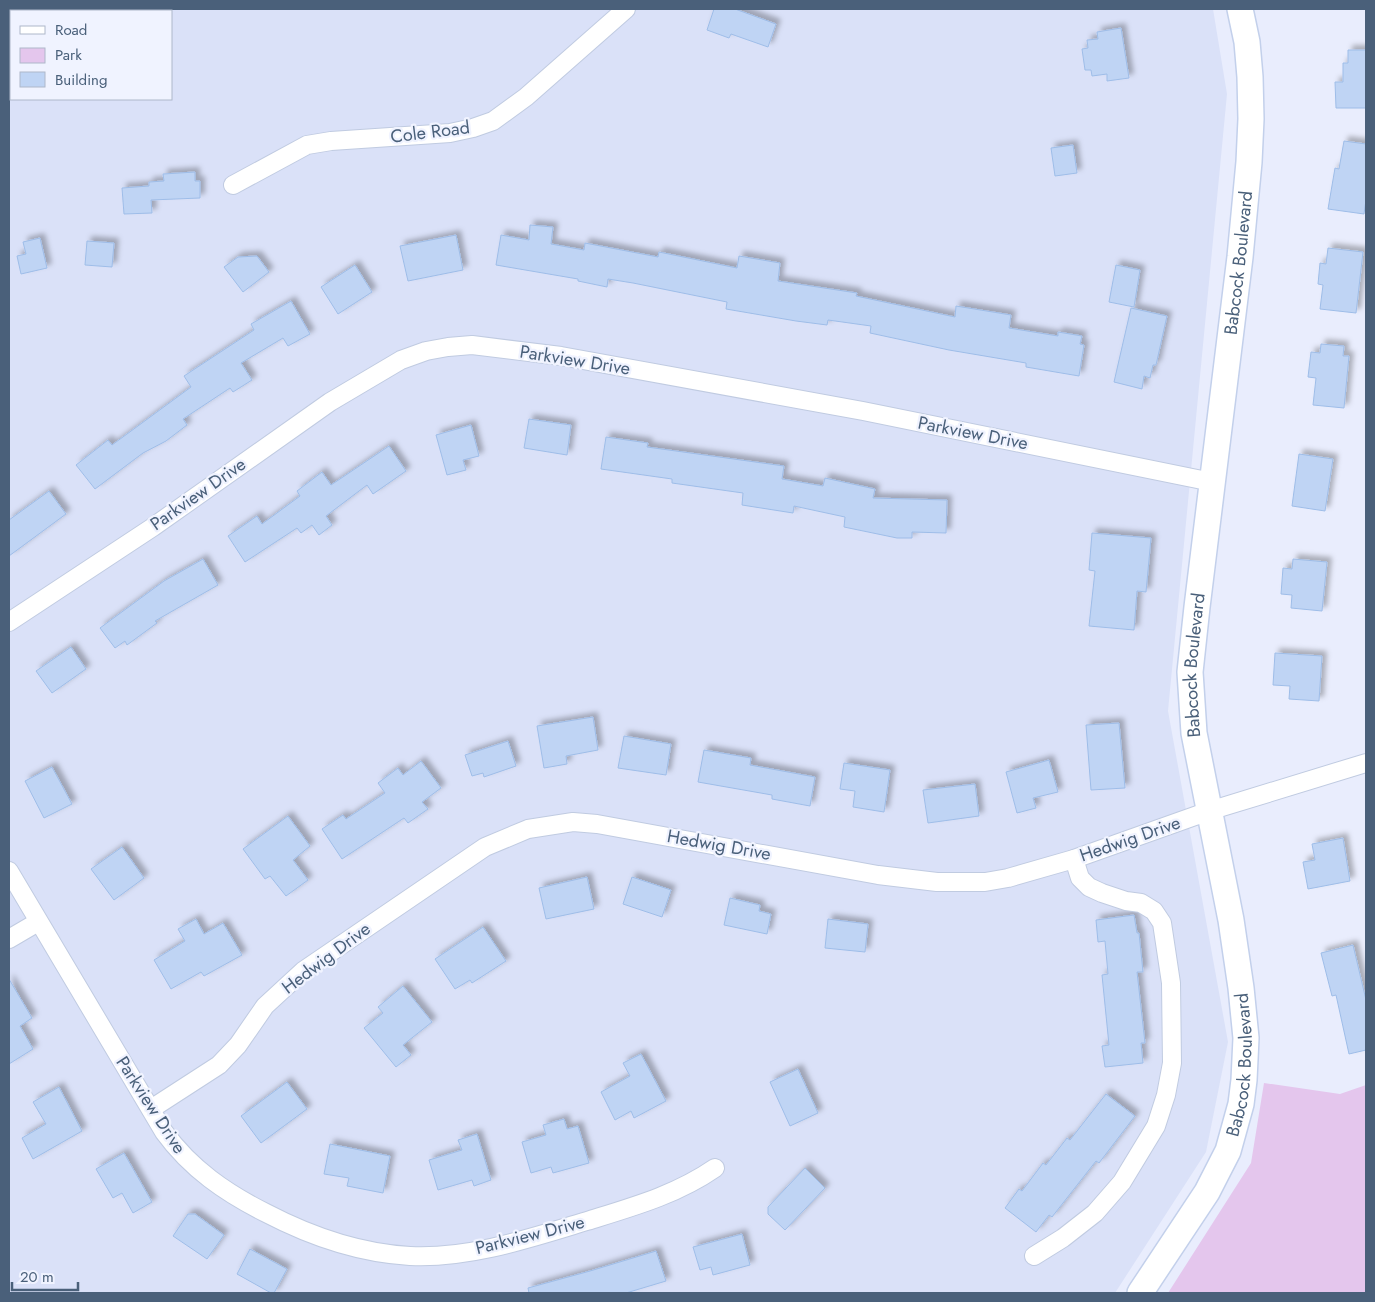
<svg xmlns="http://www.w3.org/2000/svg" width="1375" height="1302" font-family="Jost,sans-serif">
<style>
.residential{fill:#dae1f8;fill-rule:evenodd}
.green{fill:#e4c6ed}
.building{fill:#bfd4f4;stroke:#9ebde8;filter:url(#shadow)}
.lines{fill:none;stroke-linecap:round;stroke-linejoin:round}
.minor-casing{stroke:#c0cbe1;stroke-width:20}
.secondary-casing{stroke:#c3d0eb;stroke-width:28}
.minor{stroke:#fff;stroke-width:18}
.secondary{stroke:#fff;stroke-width:25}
.labels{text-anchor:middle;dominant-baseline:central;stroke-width:4.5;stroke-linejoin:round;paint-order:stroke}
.street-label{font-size:18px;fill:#4a607a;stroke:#f0f3ff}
</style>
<defs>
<filter id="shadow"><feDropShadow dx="4.5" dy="-4.5" stdDeviation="2.5" flood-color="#0004"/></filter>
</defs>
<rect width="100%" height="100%" fill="#e9edfd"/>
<!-- residential -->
<path class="residential" d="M 9,9 L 1213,9 L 1227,94 L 1168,711 L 1228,1042 L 1206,1152 L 1115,1293 L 9,1293 ZM 11,11 L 171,11 L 171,99 L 11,99 Z"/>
<!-- green -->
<path class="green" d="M 1264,1083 L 1340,1094 L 1366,1085 L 1366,1293 L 1168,1293 L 1251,1163 Z"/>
<!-- building -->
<g class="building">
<path d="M 714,9 L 735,9 L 776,24 L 768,47 L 731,34 L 729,38 L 707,30 Z"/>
<path d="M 1121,28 L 1129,78 L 1107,81 L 1107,74 L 1092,76 L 1091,70 L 1085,70 L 1082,49 L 1088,48 L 1087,40 L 1098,39 L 1097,32 Z"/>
<path d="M 1348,50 L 1366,50 L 1366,108 L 1336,108 L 1335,82 L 1343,82 L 1343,63 L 1348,63 Z"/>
<path d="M 1344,141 L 1366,144 L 1366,200 L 1364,214 L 1328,209 L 1335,168 L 1339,169 Z"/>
<path d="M 1073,145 L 1077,173 L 1055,176 L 1051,148 Z"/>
<path d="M 195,172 L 195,181 L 200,181 L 200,198 L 151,200 L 152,213 L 124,214 L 122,188 L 149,186 L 149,182 L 164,181 L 163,174 Z"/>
<path d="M 530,225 L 553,227 L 551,244 L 584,250 L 585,243 L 658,257 L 659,252 L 737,268 L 739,256 L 780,263 L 778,281 L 857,293 L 856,296 L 955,317 L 956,306 L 1011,315 L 1009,328 L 1058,336 L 1058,332 L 1082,336 L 1080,344 L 1084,345 L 1079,376 L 1026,367 L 1026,363 L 949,350 L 870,333 L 871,326 L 828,320 L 827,325 L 796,321 L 726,309 L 727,302 L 633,283 L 608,279 L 607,287 L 578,281 L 578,279 L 496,265 L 501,235 L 529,240 Z"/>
<path d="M 456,235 L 463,270 L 408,281 L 400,246 Z"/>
<path d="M 40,238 L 47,268 L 21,274 L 17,256 L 26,254 L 23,242 Z"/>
<path d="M 87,241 L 114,243 L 112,267 L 85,265 Z"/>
<path d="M 1328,248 L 1363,252 L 1356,313 L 1320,309 L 1323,285 L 1318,284 L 1320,263 L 1326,264 Z"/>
<path d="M 257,256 L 269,272 L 243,292 L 224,267 L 238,257 Z"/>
<path d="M 355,265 L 372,292 L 338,314 L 321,287 Z"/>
<path d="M 1116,265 L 1140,270 L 1134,307 L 1109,302 Z"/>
<path d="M 291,301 L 310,334 L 288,346 L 283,338 L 241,363 L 252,380 L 233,392 L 230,388 L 183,419 L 187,425 L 166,441 L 143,453 L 95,489 L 76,465 L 108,440 L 112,445 L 191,387 L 184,376 L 254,330 L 251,324 Z"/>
<path d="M 1131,308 L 1167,316 L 1156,365 L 1153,365 L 1150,378 L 1144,376 L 1142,389 L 1114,382 Z"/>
<path d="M 1321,344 L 1344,346 L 1343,356 L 1349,356 L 1344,408 L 1313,405 L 1316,378 L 1308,377 L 1311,352 L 1320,353 Z"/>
<path d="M 529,419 L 571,425 L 567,455 L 524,448 Z"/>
<path d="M 471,425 L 479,456 L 463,460 L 466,470 L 447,475 L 436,435 Z"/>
<path d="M 606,437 L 648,443 L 647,447 L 784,466 L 782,479 L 823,486 L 825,478 L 875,489 L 873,498 L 947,500 L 946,533 L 912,532 L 912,538 L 897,538 L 844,527 L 845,517 L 794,506 L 793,513 L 742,505 L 743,493 L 672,483 L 672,479 L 601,469 Z"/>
<path d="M 389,446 L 406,471 L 373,494 L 367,485 L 326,516 L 332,525 L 319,535 L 312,525 L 301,533 L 297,528 L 245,562 L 228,536 L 257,516 L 262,524 L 300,496 L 297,491 L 322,472 L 331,485 Z"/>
<path d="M 1299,454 L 1333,459 L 1325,511 L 1292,506 Z"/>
<path d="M 49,491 L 66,514 L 9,556 L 9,520 Z"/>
<path d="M 1092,533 L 1151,538 L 1146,592 L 1137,591 L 1134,630 L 1089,626 L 1095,571 L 1089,570 Z"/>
<path d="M 203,559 L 218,585 L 155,621 L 157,623 L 127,645 L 125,641 L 115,648 L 100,628 L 164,581 Z"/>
<path d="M 1293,559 L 1327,562 L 1322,611 L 1291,608 L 1292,595 L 1281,594 L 1283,568 L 1292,569 Z"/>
<path d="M 71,647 L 86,669 L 52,693 L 36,671 Z"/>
<path d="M 1275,653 L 1322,656 L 1319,701 L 1289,699 L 1290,686 L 1273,685 Z"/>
<path d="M 593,717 L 598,750 L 566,756 L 567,764 L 544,768 L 537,726 Z"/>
<path d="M 1119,723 L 1125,788 L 1091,790 L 1086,725 Z"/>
<path d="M 624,736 L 671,744 L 666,775 L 618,768 Z"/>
<path d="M 508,741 L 516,766 L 484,777 L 483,773 L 472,776 L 465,755 Z"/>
<path d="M 704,750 L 751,758 L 750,765 L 815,777 L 810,806 L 772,799 L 772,795 L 698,782 Z"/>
<path d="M 1049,760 L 1058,792 L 1033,798 L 1036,808 L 1017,813 L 1006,772 Z"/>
<path d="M 421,761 L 441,788 L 422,802 L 428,809 L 408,823 L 404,818 L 342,859 L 322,829 L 343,815 L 346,819 L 385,793 L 378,783 L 398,768 L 403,775 Z"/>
<path d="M 844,763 L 890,770 L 884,812 L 853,807 L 855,791 L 840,789 Z"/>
<path d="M 52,767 L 72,804 L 44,818 L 25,781 Z"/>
<path d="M 975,784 L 979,816 L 928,823 L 923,790 Z"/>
<path d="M 288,816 L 310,846 L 293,860 L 308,880 L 286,896 L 270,876 L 265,879 L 243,849 Z"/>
<path d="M 1343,838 L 1350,881 L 1308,889 L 1303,862 L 1315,860 L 1312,844 Z"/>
<path d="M 122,847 L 144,878 L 114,900 L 91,869 Z"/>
<path d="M 587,877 L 594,909 L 546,919 L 539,888 Z"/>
<path d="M 632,877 L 671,890 L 662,917 L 623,904 Z"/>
<path d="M 730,898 L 760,905 L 759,911 L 771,914 L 767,934 L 724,925 Z"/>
<path d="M 1134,915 L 1137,933 L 1139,933 L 1143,972 L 1137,972 L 1145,1043 L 1141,1043 L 1143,1063 L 1105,1067 L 1102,1046 L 1109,1045 L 1102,975 L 1108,974 L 1105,941 L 1098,942 L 1096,920 Z"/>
<path d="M 196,919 L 204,934 L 223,923 L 242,955 L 204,976 L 201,972 L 171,989 L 154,960 L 185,941 L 178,929 Z"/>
<path d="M 828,919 L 868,924 L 865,952 L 825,948 Z"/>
<path d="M 483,927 L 506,961 L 472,983 L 470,980 L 455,989 L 435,959 Z"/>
<path d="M 1353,945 L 1366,1000 L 1366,1050 L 1349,1054 L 1336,995 L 1332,996 L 1321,953 Z"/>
<path d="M 9,979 L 32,1018 L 20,1026 L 33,1049 L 9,1064 Z"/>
<path d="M 403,986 L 432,1022 L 403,1045 L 411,1055 L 396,1067 L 364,1028 L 383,1013 L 378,1007 Z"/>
<path d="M 641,1054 L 666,1101 L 634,1118 L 631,1111 L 615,1120 L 601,1092 L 630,1076 L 623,1063 Z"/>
<path d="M 798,1069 L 818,1113 L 790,1126 L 770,1082 Z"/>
<path d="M 287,1082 L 307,1109 L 261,1143 L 241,1116 Z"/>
<path d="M 59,1087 L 82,1131 L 33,1159 L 22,1138 L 46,1124 L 33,1102 Z"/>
<path d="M 1106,1094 L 1135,1116 L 1099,1163 L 1096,1161 L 1052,1217 L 1049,1215 L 1036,1232 L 1005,1208 L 1019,1189 L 1022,1191 L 1043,1163 L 1046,1165 L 1067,1138 L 1070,1140 Z"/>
<path d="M 564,1119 L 567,1129 L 578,1126 L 589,1163 L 553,1173 L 551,1167 L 531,1173 L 522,1142 L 546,1135 L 543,1125 Z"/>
<path d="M 477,1134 L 491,1180 L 474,1186 L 472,1180 L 438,1190 L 429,1160 L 462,1150 L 458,1140 Z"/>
<path d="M 330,1144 L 390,1156 L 383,1193 L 347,1186 L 349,1178 L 324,1174 Z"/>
<path d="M 124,1153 L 152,1202 L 133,1213 L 122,1193 L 113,1198 L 96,1169 Z"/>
<path d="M 805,1168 L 825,1188 L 785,1230 L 768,1214 L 768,1207 Z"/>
<path d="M 188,1214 L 195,1214 L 224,1235 L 207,1259 L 173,1236 Z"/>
<path d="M 742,1234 L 750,1265 L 713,1275 L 711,1267 L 700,1270 L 693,1247 Z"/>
<path d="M 250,1249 L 287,1269 L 274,1293 L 271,1293 L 237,1274 Z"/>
<path d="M 656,1251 L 666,1281 L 626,1293 L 529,1293 L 528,1288 L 590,1271 Z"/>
</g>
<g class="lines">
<defs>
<g id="minor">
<path d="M 233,185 L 307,145 L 331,141 L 450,133 L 473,128 L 493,121 L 526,97 L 626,9"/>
<path d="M 9,622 L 153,527 L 330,402 L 401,360 L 426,351 L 448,347 L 472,345 L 561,356 L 863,411 L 1212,482"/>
<path d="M 9,871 L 164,1132 C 191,1169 226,1193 266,1213 C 312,1237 358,1253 410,1256 C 469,1259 531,1238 587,1221 C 632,1207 676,1195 715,1168"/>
<path d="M 9,939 L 38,922"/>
<path d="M 151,1109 L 219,1065 L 238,1045 L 265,1006 L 303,971 L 485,847 L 528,829 L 573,822 L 597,824 L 878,875 L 937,882 L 985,882 L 1008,878 L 1074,859 L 1209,811 L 1366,763"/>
<path d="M 1034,1256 L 1063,1238 L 1095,1213 L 1122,1182 L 1156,1126 L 1166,1095 L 1172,1063 L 1171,983 L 1162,923 L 1154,911 L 1141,903 L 1126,901 L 1102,893 L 1089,887 L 1080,878 L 1074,859"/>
</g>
<g id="secondary">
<path id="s1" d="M 1140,1293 L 1207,1192 L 1228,1151 L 1241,1104 L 1244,1080 L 1246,1038 L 1241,988 L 1231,920 L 1194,733 L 1190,672 L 1197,607 L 1240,257 L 1249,162 L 1251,119 L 1250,77 L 1247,42 L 1240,9"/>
</g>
</defs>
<!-- minor casing -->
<use href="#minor" class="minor-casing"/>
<!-- secondary casing -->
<use href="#secondary" class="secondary-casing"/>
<!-- minor -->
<use href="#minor" class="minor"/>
<!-- secondary -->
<use href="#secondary" class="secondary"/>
</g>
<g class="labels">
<!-- street labels -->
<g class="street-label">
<text transform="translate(430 132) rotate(-7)">Cole Road</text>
<text stroke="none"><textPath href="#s1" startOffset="1065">Babcock Boulevard</textPath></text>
<text transform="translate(575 360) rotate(9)">Parkview Drive</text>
<text transform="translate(973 433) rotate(11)">Parkview Drive</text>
<text transform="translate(198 494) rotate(-35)">Parkview Drive</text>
<text stroke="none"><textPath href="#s1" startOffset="660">Babcock Boulevard</textPath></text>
<text transform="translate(1130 839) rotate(-19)">Hedwig Drive</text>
<text transform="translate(719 845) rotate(10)">Hedwig Drive</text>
<text transform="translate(326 958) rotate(-37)">Hedwig Drive</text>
<text stroke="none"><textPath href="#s1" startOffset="255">Babcock Boulevard</textPath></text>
<text transform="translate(151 1105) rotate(57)">Parkview Drive</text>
<text transform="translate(530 1235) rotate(-14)">Parkview Drive</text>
</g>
</g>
<!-- border -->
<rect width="1375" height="1302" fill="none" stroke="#4a607a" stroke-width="20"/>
<!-- legend -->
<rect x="10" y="10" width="162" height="90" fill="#f0f3ff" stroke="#aeb8ca"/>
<rect x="20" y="26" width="25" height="8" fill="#ffffff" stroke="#aeb8ca"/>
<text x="55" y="35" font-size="15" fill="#4a607a">Road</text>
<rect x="20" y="48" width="25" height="15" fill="#e4c6ed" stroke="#aeb8ca"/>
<text x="55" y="60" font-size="15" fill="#4a607a">Park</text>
<rect x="20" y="72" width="25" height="15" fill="#bfd4f4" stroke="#aeb8ca"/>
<text x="55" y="85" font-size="15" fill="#4a607a">Building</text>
<!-- scale -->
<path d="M12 1282v8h66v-8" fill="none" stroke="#4a607a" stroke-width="2.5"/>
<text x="20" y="1282" font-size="15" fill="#4a607a" stroke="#f0f3ff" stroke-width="4" paint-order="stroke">20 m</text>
</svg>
